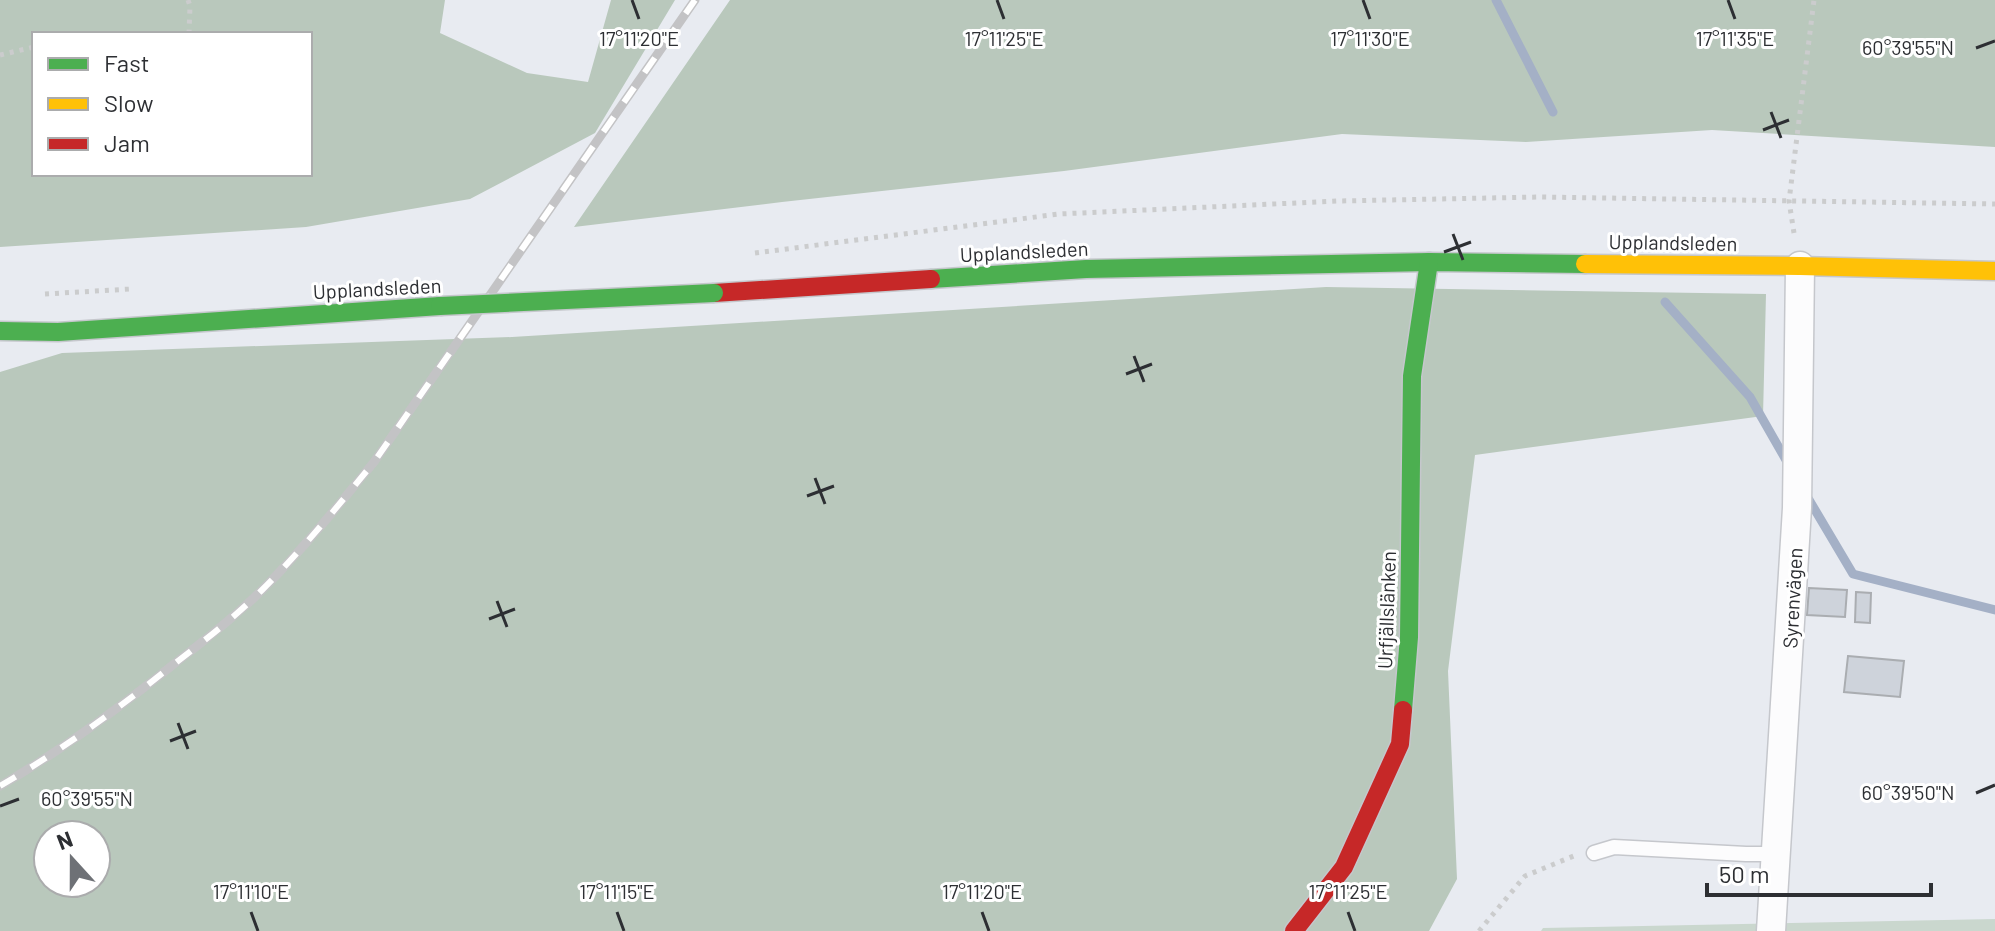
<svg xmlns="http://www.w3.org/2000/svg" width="1995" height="931" font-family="Barlow,sans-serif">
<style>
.green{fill:#cad7ce}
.forest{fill:#b9c8bc;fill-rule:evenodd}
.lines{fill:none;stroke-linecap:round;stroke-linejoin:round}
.stream{stroke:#a4b0c6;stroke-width:9}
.building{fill:#ced3db;stroke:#aaadb1;stroke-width:2}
.lane-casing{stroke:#c5c7cc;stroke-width:17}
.street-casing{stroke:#c5c7cc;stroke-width:31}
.fast-casing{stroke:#c5c7cc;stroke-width:21}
.slow-casing{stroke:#c5c7cc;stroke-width:21}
.jam-casing{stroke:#c5c7cc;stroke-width:21}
.path{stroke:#cbcccd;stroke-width:5;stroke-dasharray:4 6;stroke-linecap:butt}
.lane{stroke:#fcfcfd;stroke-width:14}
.street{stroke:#fcfcfd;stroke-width:28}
.fast{stroke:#4caf50;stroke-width:18}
.slow{stroke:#ffc107;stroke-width:18}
.jam{stroke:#c62828;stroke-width:18}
.rail-casing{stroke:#c3c3c5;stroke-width:9}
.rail{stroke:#fff;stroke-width:6;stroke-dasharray:18;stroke-linecap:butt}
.fast-bridge-casing{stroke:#c5c7cc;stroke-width:21;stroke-linecap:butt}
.fast-bridge{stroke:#4caf50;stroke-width:18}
.ticks{fill:none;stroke:#2d2f33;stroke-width:3}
.labels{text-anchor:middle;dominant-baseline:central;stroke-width:6;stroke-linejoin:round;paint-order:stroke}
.street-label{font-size:20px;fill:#2d2f33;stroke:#fff}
.ticks-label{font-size:20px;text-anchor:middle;fill:#2d2f33;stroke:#fff;stroke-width:6;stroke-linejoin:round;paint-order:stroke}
</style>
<rect width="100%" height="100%" fill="#e8ebf1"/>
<!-- green -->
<path class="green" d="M 1995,919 L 1995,931 L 1541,931 L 1543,928 Z"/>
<!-- forest -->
<g class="forest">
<path d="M 0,0 L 445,0 L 440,33 L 527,73 L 588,82 L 611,0 L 675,0 L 595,133 L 470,199 L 306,227 L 0,247 ZM 310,34 L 310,174 L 34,174 L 34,34 Z"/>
<path d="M 730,0 L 1995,0 L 1995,147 L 1712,130 L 1526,142 L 1342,134 L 1064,171 L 782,202 L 574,227 Z"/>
<path d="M 1326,287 L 1766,294 L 1763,416 L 1475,455 L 1448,671 L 1457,879 L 1429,931 L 0,931 L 0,372 L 62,353 L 512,337 ZM 48,835 L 96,835 L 96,883 L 48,883 Z"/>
</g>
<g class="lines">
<!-- stream -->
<g class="stream">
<path d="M 1496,0 L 1553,112"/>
<path d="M 1665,302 L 1750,397 L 1790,467"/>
<path d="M 1805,493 L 1853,574 L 1995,610"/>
</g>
</g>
<!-- building -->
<g class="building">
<path d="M 1809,588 L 1847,590 L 1845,617 L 1807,615 Z"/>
<path d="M 1856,592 L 1871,593 L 1870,623 L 1855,622 Z"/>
<path d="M 1848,656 L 1904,661 L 1900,697 L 1844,692 Z"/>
</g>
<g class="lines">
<defs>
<path id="lane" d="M 1594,853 L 1614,847 L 1746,854 L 1776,854"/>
<path id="street" d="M 1771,931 L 1797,508 L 1800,266"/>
<g id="fast">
<path d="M 931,279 L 1086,269 L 1429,262 L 1585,264"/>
<path d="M 0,331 L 58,332 L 440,306"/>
<path d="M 1403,710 L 1409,637 L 1412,376 L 1429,262"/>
</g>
<path id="slow" d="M 1585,264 L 1800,266 L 1995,271"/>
<g id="jam">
<path d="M 714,293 L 931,279"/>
<path d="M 1294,931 L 1344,867 L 1400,744 L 1403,710"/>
</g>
</defs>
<!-- lane casing -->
<use href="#lane" class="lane-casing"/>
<!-- street casing -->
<use href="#street" class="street-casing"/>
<!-- fast casing -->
<use href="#fast" class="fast-casing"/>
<!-- slow casing -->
<use href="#slow" class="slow-casing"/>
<!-- jam casing -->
<use href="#jam" class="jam-casing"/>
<!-- path -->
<g class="path">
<path d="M 188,0 L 190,6 L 189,34"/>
<path d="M 0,55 L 34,47"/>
<path d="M 1794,233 L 1789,201 L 1814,0"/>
<path d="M 755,253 L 1059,214 L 1338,201 L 1539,197 L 1995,204"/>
<path d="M 45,294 L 131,289"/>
<path d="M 1479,931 L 1525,876 L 1576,855"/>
</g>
<!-- lane -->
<use href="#lane" class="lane"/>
<!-- street -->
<use href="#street" class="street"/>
<!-- fast -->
<use href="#fast" class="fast"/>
<!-- slow -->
<use href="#slow" class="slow"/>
<!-- jam -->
<use href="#jam" class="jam"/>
<defs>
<path id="rail" d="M 0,786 C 62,750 118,709 174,664 C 204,641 235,617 262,590 C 302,550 338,506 374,462 L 695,0"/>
</defs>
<!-- rail casing -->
<use href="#rail" class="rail-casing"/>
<!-- rail -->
<use href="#rail" class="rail"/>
<defs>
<path id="fast-bridge" d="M 440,306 L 714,293"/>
</defs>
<!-- fast-bridge casing -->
<use href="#fast-bridge" class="fast-bridge-casing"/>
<!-- fast-bridge -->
<use href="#fast-bridge" class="fast-bridge"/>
</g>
<!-- ticks -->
<path class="ticks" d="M 632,0 L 639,19M 997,0 L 1004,19M 1363,0 L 1370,19M 1728,0 L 1735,19M 1976,48 L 1995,41M 1771,112 L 1781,138M 1763,130 L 1789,120M 1453,234 L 1463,260M 1444,252 L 1471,242M 1134,356 L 1144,382M 1126,374 L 1152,364M 815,478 L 825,504M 807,496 L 834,486M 497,601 L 507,627M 489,619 L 515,609M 178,723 L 188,749M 170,741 L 196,731M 1976,793 L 1995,785M 0,806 L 19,799M 251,912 L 258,931M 617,912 L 624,931M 982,912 L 989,931M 1348,912 L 1355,931"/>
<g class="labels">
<!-- street labels -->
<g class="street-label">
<text transform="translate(1673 242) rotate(1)">Upplandsleden</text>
<text transform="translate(1024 251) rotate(-3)">Upplandsleden</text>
<text transform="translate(377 288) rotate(-3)">Upplandsleden</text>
<text transform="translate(1792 598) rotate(-87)">Syrenvägen</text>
<text transform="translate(1386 610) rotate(-88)">Urfjällslänken</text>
</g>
</g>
<g class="ticks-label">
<text x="639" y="46">17°11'20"E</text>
<text x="1004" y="46">17°11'25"E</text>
<text x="1370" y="46">17°11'30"E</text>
<text x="1735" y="46">17°11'35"E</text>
<text x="1908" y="55">60°39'55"N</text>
<text x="1908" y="800">60°39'50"N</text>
<text x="87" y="806">60°39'55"N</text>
<text x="251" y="899">17°11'10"E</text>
<text x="617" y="899">17°11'15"E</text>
<text x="982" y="899">17°11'20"E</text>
<text x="1348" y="899">17°11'25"E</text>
</g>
<!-- legend -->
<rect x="32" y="32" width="280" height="144" fill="#ffffff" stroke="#abacad" stroke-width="2"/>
<rect x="48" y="58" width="40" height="12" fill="#4caf50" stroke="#abacad" stroke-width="2"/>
<text x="104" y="72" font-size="24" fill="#2d2f33">Fast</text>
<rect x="48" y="98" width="40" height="12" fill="#ffc107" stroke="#abacad" stroke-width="2"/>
<text x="104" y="112" font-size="24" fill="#2d2f33">Slow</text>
<rect x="48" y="138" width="40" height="12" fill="#c62828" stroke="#abacad" stroke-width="2"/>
<text x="104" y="152" font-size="24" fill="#2d2f33">Jam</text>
<!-- north arrow -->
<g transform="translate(72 859) rotate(339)"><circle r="38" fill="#ffffff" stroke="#abacad" stroke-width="2"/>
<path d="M0-6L14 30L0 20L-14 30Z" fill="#6e7176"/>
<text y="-12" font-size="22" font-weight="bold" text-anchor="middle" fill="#2d2f33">N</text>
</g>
<!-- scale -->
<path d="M1707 883v12h224v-12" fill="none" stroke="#2d2f33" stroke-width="4"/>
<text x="1719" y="883" font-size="24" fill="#2d2f33" stroke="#ffffff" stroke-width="6" paint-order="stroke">50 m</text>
</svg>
